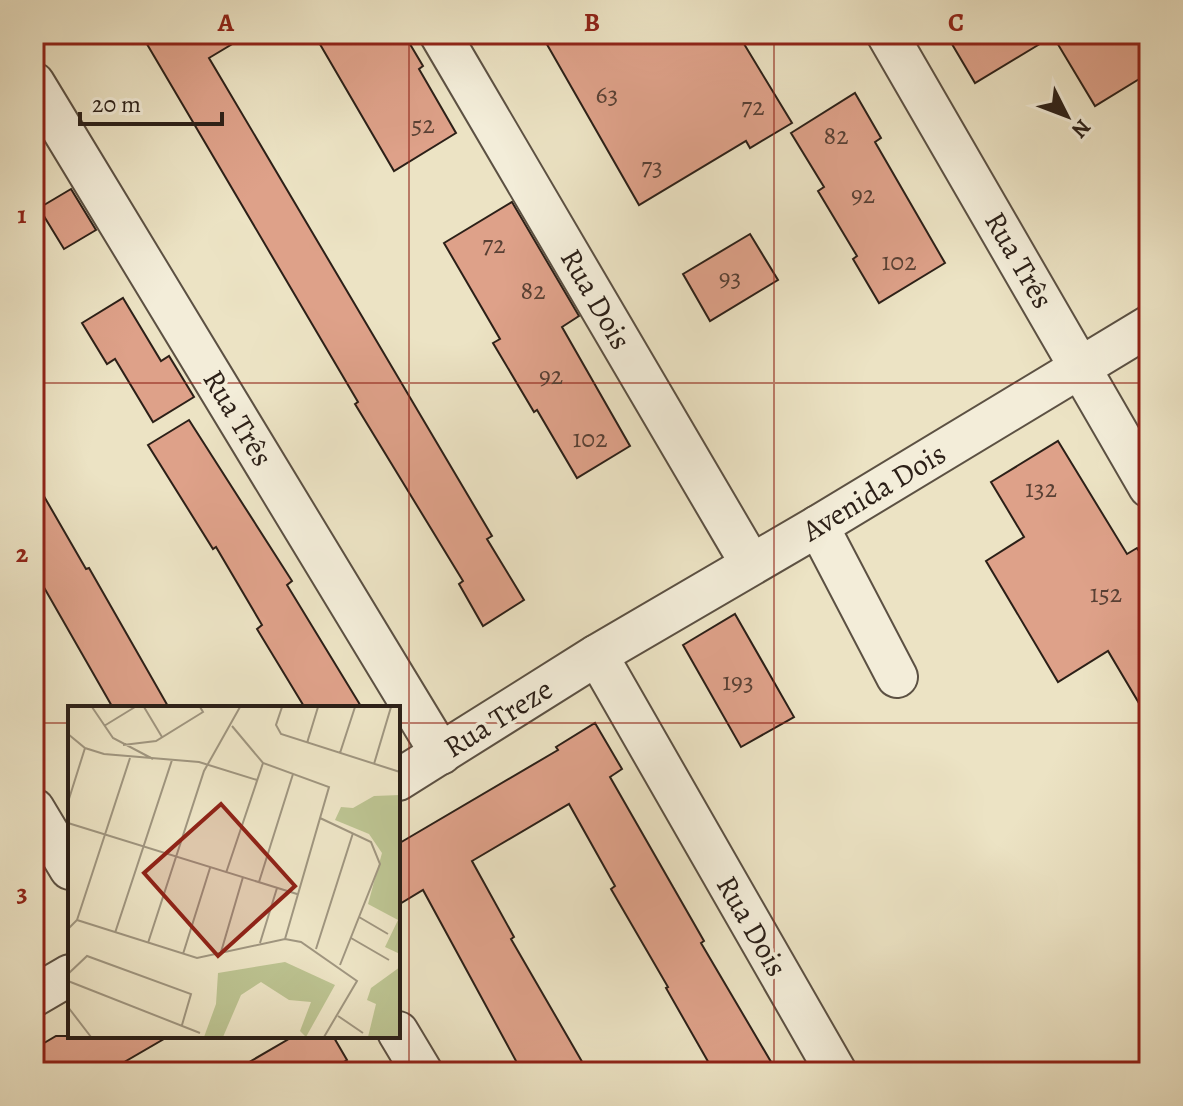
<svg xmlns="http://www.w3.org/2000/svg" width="1183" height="1106" font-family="Alegreya,serif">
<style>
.building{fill:#dea189;stroke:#2c2018;stroke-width:2}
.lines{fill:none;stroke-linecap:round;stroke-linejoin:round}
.minor-casing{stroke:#5c5143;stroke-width:44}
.minor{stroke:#f3edd9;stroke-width:40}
.grid{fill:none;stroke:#8f2418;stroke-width:2;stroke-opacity:0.55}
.labels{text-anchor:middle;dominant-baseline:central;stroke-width:7;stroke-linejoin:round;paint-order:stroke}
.number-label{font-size:26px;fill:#584034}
.street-label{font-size:30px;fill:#2c2018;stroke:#f3edd9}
.inset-road{fill:none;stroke:#9f957f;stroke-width:2}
.view{fill:#8f2418;fill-opacity:0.15;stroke:#8f2418;stroke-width:4}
.inset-edge{fill:none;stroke:#2c2018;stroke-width:4}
.neatline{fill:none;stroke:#8f2418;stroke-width:3}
.grid-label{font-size:26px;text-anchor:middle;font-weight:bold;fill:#8f2418}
</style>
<rect width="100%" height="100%" fill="#ece3c4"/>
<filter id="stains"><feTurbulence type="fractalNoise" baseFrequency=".0025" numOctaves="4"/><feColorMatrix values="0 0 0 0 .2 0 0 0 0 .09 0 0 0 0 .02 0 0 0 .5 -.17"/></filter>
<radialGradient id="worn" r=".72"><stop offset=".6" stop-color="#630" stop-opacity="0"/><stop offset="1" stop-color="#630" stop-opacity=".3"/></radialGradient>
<!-- building -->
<g class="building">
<path d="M 141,34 L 249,34 L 209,58 L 492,536 L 487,539 L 524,600 L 483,626 L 459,584 L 463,581 L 355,404 L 358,402 Z"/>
<path d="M 314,34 L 404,34 L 423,66 L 419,69 L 456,133 L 394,171 Z"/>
<path d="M 541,34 L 738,34 L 792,123 L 750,148 L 746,141 L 639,205 Z"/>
<path d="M 946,34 L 1149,34 L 1149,73 L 1095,106 L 1053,36 L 975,83 Z"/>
<path d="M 855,93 L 881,138 L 875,142 L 945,263 L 879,303 L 853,259 L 857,256 L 818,191 L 824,187 L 791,133 Z"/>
<path d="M 71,189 L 96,230 L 64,249 L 39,208 Z"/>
<path d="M 512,202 L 579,316 L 562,327 L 630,446 L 577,478 L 537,410 L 534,412 L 493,343 L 500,339 L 444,243 Z"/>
<path d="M 750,234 L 778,280 L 710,321 L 683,274 Z"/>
<path d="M 123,298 L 161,361 L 169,356 L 194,397 L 153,422 L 115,359 L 107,364 L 82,323 Z"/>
<path d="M 189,420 L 292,581 L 287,585 L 362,708 L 305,708 L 257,629 L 262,625 L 216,547 L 213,549 L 148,445 Z"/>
<path d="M 1058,441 L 1127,554 L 1137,548 L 1149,567 L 1149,720 L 1108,651 L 1058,682 L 986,561 L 1024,537 L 991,482 Z"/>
<path d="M 34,479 L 86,569 L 89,568 L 169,708 L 113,708 L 34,570 Z"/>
<path d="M 735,614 L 794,717 L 741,747 L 683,645 Z"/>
<path d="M 595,723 L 622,769 L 610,777 L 704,941 L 701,943 L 777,1072 L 714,1072 L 666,988 L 668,987 L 611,889 L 615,886 L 569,804 L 472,861 L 514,937 L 511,939 L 588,1072 L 522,1072 L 423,890 L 398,905 L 398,844 L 558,750 L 556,747 Z"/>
<path d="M 56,1036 L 169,1036 L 107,1072 L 34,1072 L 34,1049 Z"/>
<path d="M 294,1036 L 333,1036 L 347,1060 L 327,1072 L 232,1072 Z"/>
</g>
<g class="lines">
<defs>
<g id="minor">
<path d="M 440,34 L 751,564"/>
<path d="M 887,34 L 1149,487"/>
<path d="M 34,83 L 441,754"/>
<path d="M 818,526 L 897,677"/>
<path d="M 597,655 L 836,1072"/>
<path d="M 398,780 L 597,655 L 818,526 L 1149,326"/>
<path d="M 34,809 L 70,869"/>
<path d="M 34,996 L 70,975"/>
<path d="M 398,1032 L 422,1072"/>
</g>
</defs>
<!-- minor casing -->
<use href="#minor" class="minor-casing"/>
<!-- minor -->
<use href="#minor" class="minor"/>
</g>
<!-- grid -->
<path class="grid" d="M 409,34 L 409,1072M 774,34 L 774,1072M 34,383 L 1149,383M 34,723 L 70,723M 398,723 L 1149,723"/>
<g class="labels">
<!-- number labels -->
<g class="number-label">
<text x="607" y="94">63</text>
<text x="753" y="106">72</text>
<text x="423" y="124">52</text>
<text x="836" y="135">82</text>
<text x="652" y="166">73</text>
<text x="863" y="194">92</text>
<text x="494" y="244">72</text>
<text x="899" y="261">102</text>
<text x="730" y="277">93</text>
<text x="533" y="290">82</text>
<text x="551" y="375">92</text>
<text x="590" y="438">102</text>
<text x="1041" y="488">132</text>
<text x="1106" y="593">152</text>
<text x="738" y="681">193</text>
</g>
<!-- street labels -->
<g class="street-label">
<text transform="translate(1019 260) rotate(60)">Rua Três</text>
<text transform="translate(596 299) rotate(60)">Rua Dois</text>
<text transform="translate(238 418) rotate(59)">Rua Três</text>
<text transform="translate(874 492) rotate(-31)">Avenida Dois</text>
<text transform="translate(498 718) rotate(-32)">Rua Treze</text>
<text transform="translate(752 926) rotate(60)">Rua Dois</text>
</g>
</g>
<!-- overview -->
<g transform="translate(68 706)">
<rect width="332" height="332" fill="#ece3c4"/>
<path d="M 332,89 L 332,248 L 317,241 L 330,214 L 300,198 L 314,147 L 301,128 L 267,114 L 273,101 L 285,102 L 306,90 ZM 217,256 L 267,279 L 238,331 L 232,325 L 243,296 L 221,294 L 193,276 L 173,289 L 155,331 L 136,331 L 148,298 L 150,267 ZM 332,261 L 332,331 L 300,331 L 308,298 L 299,294 L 303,282 Z" fill="#bcc391"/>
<path class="inset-road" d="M 24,1 L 45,32 L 85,53M 76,1 L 94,31M 214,1 L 208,19 L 213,28 L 332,66M 36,20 L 67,1M 164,20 L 195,57 L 261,81 L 217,233M 0,28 L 17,42 L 36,48 L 131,56 L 189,74M 239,37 L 250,1M 55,39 L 88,35 L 135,6 L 132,1M 272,47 L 287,1M 306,58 L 323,1M 0,96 L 17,42M 252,112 L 303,136 L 312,158 L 272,259M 0,117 L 229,188M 158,167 L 195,57M 191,176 L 225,68M 291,211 L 320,228M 9,214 L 129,252 L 217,233 L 233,236 L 289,275 L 256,331M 0,223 L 9,214 L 62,52M 47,227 L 104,54M 283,232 L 321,254M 80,237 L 136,65 L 172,1M 192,237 L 209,182M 248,243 L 285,127M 153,246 L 175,171M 115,248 L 142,162M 0,268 L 19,250 L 123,288 L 114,319M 0,275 L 132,327M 0,301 L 23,331M 270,310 L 295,327"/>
<path class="view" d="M 153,98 L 227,180 L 150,250 L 76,167 Z"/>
<rect width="332" height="332" class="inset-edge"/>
</g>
<!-- margin -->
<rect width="1183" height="1106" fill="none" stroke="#ece3c4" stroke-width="88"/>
<!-- north arrow -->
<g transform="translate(1067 116) rotate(132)" stroke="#f3edd9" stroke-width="6" paint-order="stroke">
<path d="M0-6L14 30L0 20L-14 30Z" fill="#2c2018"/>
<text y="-12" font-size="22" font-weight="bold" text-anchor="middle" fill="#2c2018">N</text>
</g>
<!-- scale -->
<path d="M80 112v12h142v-12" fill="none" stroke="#2c2018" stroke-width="4"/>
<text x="92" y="112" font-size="24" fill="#2c2018" stroke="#f3edd9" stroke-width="6" paint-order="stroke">20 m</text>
<rect x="44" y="44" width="1095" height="1018" class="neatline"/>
<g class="grid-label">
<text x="226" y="31">A</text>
<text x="592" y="31">B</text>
<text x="956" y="31">C</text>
<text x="22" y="223">1</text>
<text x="22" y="562">2</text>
<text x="22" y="901">3</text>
</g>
<rect width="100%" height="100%" filter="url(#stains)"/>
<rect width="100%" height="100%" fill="url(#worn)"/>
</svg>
